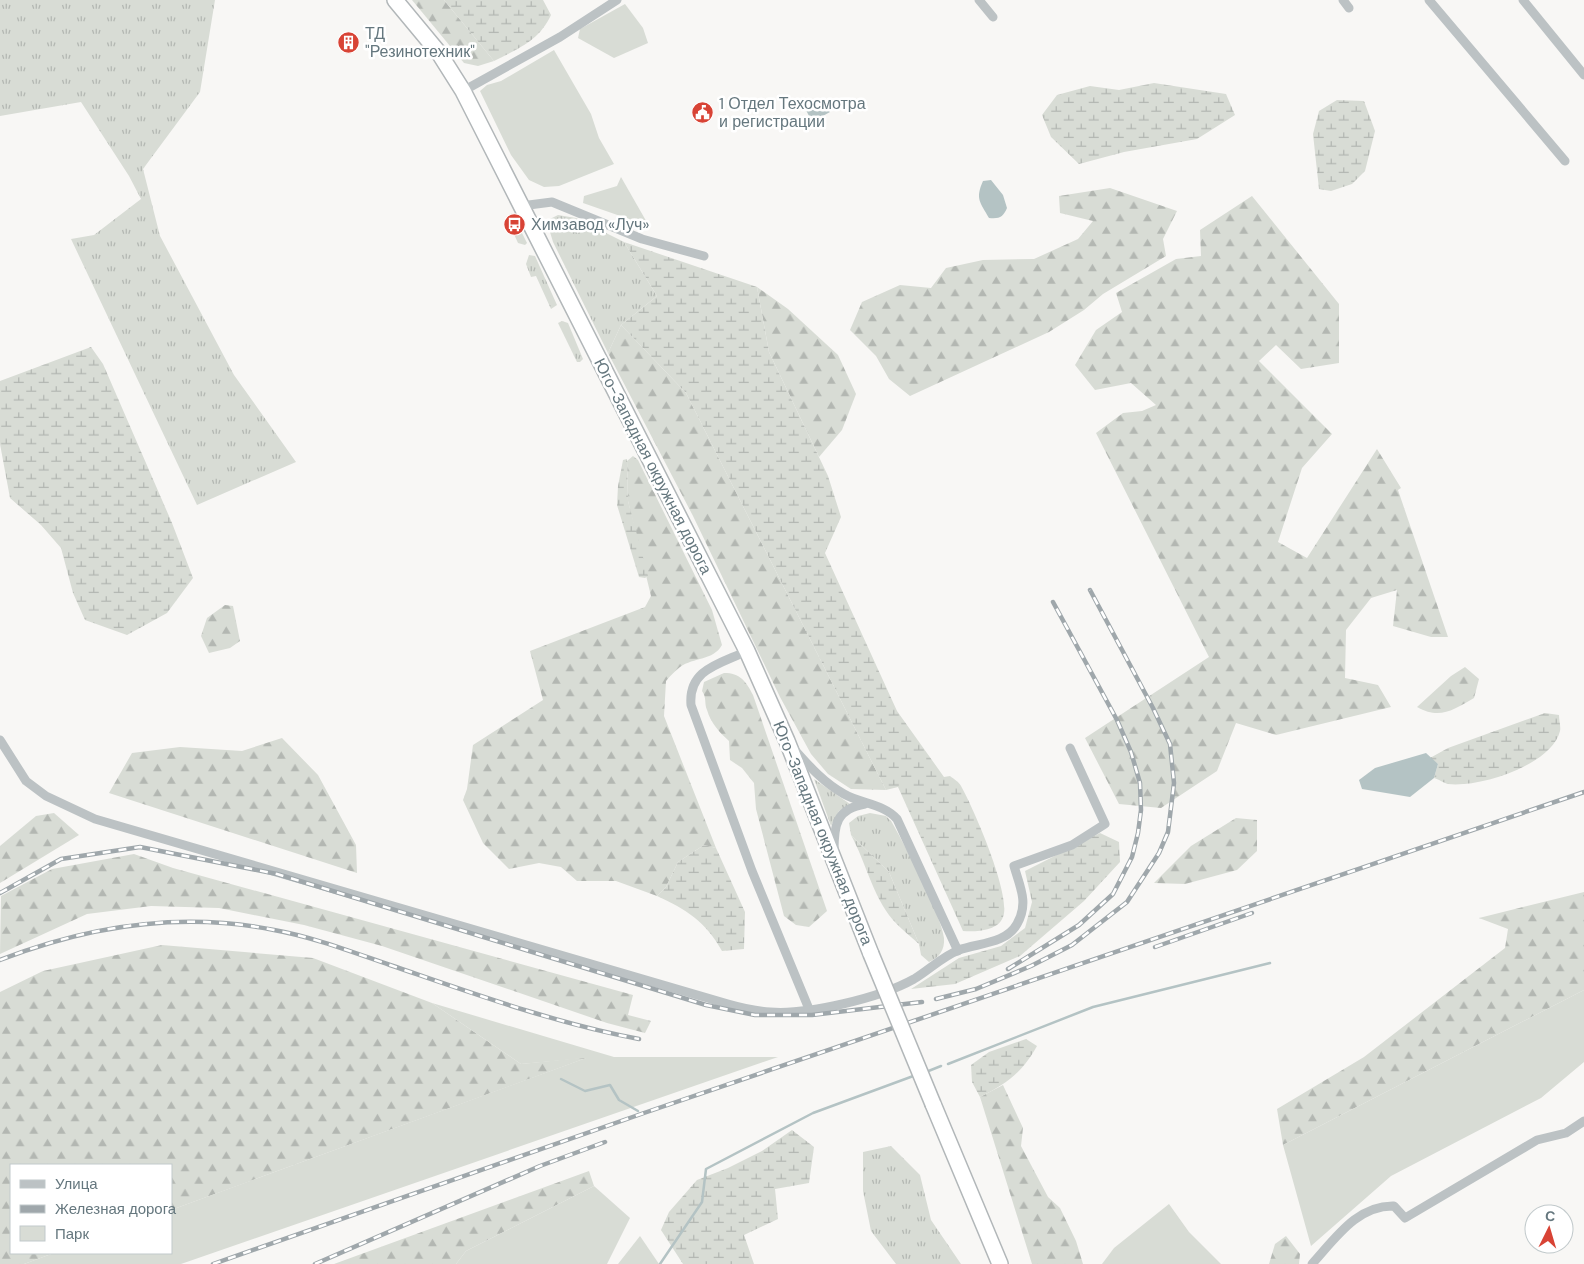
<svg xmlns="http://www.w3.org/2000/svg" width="1584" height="1264" font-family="'DM Sans',sans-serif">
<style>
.grass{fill:url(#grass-tufts)}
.forest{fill:url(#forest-firs)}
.wetland{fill:url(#wetland-marsh)}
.park{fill:#d8dcd5}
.water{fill:#b4c3c4}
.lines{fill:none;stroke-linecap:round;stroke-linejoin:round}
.stream{stroke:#b4c3c4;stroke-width:2.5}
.trunk-casing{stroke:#b2b7b9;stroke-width:18}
.minor{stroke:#bcc2c4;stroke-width:9}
.trunk{stroke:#fff;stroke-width:15}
.rail-casing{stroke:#9fa7ab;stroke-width:4.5}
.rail{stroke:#fff;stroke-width:2.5;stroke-dasharray:8;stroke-linecap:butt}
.trunk-bridge-casing{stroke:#b2b7b9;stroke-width:18;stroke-linecap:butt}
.trunk-bridge{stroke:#fff;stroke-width:15}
.labels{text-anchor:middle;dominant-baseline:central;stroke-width:5;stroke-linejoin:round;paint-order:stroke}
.poi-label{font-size:16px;fill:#65777e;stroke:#fff;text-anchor:start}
.street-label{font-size:16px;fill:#65777e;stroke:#fff}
</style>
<defs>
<pattern id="grass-tufts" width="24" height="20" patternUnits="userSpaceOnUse" patternTransform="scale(1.25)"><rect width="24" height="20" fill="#d8dcd5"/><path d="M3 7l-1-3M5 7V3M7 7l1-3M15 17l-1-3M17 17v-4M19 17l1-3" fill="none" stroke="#b3b7b2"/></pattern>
<pattern id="forest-firs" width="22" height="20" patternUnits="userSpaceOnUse" patternTransform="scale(1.25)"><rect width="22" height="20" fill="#d8dcd5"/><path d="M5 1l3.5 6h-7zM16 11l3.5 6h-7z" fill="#b3b7b2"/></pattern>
<pattern id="wetland-marsh" width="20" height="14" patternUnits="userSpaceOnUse" patternTransform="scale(1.25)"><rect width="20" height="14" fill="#d8dcd5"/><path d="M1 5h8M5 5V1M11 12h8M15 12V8" fill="none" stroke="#b3b7b2"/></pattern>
</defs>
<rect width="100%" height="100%" fill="#f8f7f5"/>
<!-- grass -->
<g class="grass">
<path d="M 0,0 L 215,0 L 200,92 L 143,169 L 160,236 L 234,375 L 296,462 L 197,505 L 71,239 L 94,235 L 141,199 L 129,176 L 81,102 L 0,116 Z"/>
<path d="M 512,213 L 527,243 L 525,245 L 518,243 L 507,219 Z"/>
<path d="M 558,215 L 576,218 L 624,242 L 657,296 L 621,325 L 608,353 L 553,242 L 550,232 L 550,219 Z"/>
<path d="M 529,255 L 535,256 L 557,305 L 551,309 L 536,276 L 531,277 L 526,264 Z"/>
<path d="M 562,321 L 568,323 L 583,359 L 580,362 L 577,362 L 558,323 Z"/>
<path d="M 814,779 L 850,804 L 839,811 L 831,826 Z"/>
<path d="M 870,813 L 886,816 L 891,821 C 902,839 943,919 944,938 C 945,950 939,958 929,962 L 921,955 L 919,944 L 889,872 L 851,835 L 849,823 L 858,816 Z"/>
<path d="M 891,1146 L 920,1175 L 931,1220 L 961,1264 L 896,1264 L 871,1231 L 863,1191 L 863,1152 Z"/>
</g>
<!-- forest -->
<g class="forest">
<path d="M 412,0 L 444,0 L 494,61 L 478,66 L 464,63 Z"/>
<path d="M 1110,188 L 1177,211 L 1163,239 L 1166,256 L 1103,294 L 1084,310 L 1049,332 L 910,396 L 889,379 L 876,356 L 850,330 L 862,302 L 900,285 L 931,288 L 946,268 L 983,260 L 1034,259 L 1078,239 L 1093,221 L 1060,213 L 1059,196 Z"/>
<path d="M 1252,196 L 1339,304 L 1339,363 L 1301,369 L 1276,345 L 1259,361 L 1332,434 L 1302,468 L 1278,542 L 1307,558 L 1377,449 L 1401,488 L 1398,490 L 1448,637 L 1431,637 L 1393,626 L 1397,590 L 1371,598 L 1346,630 L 1345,678 L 1378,685 L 1391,707 L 1276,735 L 1236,723 L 1217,771 L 1161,808 L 1119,804 L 1085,738 L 1209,657 L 1096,433 L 1123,413 L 1142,411 L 1156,405 L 1131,383 L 1095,390 L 1075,365 L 1096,330 L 1122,312 L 1116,293 L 1176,259 L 1201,256 L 1200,230 Z"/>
<path d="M 757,287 L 788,309 L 838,355 L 856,394 L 842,430 L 819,457 L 769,352 Z"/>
<path d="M 621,325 L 686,393 L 886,790 L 851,789 L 828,774 L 811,754 L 780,697 L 693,516 L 608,353 Z"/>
<path d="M 633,456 L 638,460 L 712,610 L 722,645 C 713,661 694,657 680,667 C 675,671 670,676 666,681 L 664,716 L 716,848 L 704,845 L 678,862 L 666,887 L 657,896 L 616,881 L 577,881 L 561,867 L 539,863 L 509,869 L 483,843 L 463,800 L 467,789 L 473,745 L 543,700 L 530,651 L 645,607 L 651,596 L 628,501 L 627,461 Z"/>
<path d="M 225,605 L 233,606 L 240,641 L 230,648 L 209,653 L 201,636 L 207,618 Z"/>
<path d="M 1465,667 L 1479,679 L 1474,698 C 1453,710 1440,720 1417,707 L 1451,676 Z"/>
<path d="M 724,673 C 740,673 746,681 753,695 L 827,911 L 809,927 L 796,925 L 784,916 L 756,809 L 754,783 L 742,768 L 730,760 L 729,741 C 719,732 711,723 707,710 C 704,703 707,698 702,691 L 704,682 Z"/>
<path d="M 282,738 L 318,775 L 356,845 L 357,873 L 109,793 L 132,753 L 180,747 L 242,751 Z"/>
<path d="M 54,813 L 79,835 L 0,883 L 0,846 L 36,816 Z"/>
<path d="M 1236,818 L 1257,820 L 1257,851 L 1237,870 L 1185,884 L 1154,883 L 1191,846 Z"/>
<path d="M 134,854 L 173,868 L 633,995 L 628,1015 L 651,1021 L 645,1033 L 607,1023 L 382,946 L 304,925 L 219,908 L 151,906 L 87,914 L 0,954 L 1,896 L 52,869 Z"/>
<path d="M 1584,892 L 1584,990 L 1283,1145 L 1277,1109 L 1364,1057 L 1505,948 L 1508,929 L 1479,918 Z"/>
<path d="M 162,945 L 313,958 L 432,1003 L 521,1064 L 589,1057 L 171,1210 L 171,1165 L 11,1165 L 11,1253 L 54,1253 L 24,1264 L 0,1264 L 0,992 L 43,971 Z"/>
<path d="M 1003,1085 L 1023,1128 L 1021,1146 L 1048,1197 L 1060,1208 L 1076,1241 L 1083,1264 L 1032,1264 L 980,1097 Z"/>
<path d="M 589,1171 L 594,1186 L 466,1251 L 456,1264 L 334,1264 Z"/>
<path d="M 1286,1236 L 1300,1254 L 1299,1264 L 1269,1264 L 1275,1244 Z"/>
</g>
<!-- wetland -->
<g class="wetland">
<path d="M 444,0 L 543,0 L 551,15 C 539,41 519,48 494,61 Z"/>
<path d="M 1154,83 L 1226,94 L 1235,115 L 1197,139 L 1124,152 L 1079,164 L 1051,137 L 1042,115 L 1057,95 L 1090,86 L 1119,90 Z"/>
<path d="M 1337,100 L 1364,101 L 1375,131 L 1365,171 L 1352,184 L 1331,191 L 1319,189 L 1313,134 L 1319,111 Z"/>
<path d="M 624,242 L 757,287 L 769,352 L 828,476 L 841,517 L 825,553 L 897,711 L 944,777 L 950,776 C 954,779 959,782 961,786 C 973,807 1012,896 1003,917 C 998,931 976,932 963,931 L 898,787 L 886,790 L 686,393 L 621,325 L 657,296 Z"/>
<path d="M 91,347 L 103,364 L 172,523 L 193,578 L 167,613 L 127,635 L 85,620 L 73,593 L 61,548 L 41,525 L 10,498 L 0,444 L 0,381 Z"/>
<path d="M 627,459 L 628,501 L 648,576 L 645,578 L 639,577 L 617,505 L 618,486 L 623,460 Z"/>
<path d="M 1545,713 L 1559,715 C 1559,720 1561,727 1560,731 C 1552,765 1479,788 1448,784 C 1444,783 1438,779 1434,778 L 1438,764 L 1430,758 L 1448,748 Z"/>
<path d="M 1100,833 L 1119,842 L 1120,862 L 1084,901 L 1020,956 L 955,984 L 911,989 L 959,958 L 1001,946 L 1025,928 L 1032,902 L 1025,871 Z"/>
<path d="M 851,835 L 889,872 L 919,944 C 910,936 900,928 893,920 C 872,895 866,862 851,835 Z"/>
<path d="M 704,845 L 716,848 L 745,912 L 744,949 L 722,951 C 706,922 686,909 657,896 L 666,887 L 678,862 Z"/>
<path d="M 1026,1039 L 1037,1046 C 1022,1073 1006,1084 980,1097 L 972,1082 L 971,1065 L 989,1052 Z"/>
<path d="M 792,1130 L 814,1147 L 809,1183 L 775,1189 L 778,1219 L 744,1235 L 754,1264 L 683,1264 L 661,1230 L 669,1212 L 697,1180 L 728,1168 L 762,1151 Z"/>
</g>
<!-- park -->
<g class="park">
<path d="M 625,4 L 643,28 L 648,43 L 614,58 L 578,38 L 580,29 Z"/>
<path d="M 554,50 L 591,114 L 599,138 L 614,164 L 559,186 L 544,187 L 529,180 L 511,155 L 480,91 L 487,85 L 501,81 Z"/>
<path d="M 621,177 L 649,226 L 583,203 L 584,196 L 617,186 Z"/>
<path d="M 1584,990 L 1584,1062 L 1541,1098 L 1391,1176 L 1311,1246 L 1283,1145 Z"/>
<path d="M 432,1003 L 614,1057 L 778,1057 L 181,1264 L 24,1264 L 54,1253 L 171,1253 L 171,1210 L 586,1058 L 521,1064 Z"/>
<path d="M 594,1186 L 630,1218 L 607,1264 L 456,1264 L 466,1251 Z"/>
<path d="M 1169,1204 L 1189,1232 L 1221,1264 L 1102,1264 L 1114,1248 Z"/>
<path d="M 640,1236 L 659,1264 L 618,1264 Z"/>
</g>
<!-- water -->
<g class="water">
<path d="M 823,99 L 830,112 L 812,122 L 805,108 Z"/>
<path d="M 991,180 L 1003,195 L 1007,208 C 1003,217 1000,219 989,218 C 980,202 975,199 983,181 Z"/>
<path d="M 1426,753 L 1438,764 L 1434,778 L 1410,797 L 1362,789 L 1359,780 L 1375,768 Z"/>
</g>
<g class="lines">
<!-- stream -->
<g class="stream">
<path d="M 948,1064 L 1093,1007 L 1270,963"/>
<path d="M 926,1072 L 941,1066"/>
<path d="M 561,1079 L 585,1091 L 610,1085 L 619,1100 L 638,1111"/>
<path d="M 660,1264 L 702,1202 L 706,1169 L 813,1113 L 916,1075"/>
</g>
<defs>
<g id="trunk">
<path d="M 395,0 L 439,53 L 463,91 L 747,651 L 787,741 L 871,954"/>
<path d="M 933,1104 L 1000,1264"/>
</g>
</defs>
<!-- trunk casing -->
<use href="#trunk" class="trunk-casing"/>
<!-- minor -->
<g class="minor">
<path d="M 979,0 L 993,17"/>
<path d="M 1343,0 L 1349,8"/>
<path d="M 1429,0 L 1565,161"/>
<path d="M 1523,0 L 1584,75"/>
<path d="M 463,91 L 560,37 L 617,0"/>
<path d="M 521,206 L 552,202 L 642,239 L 704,256"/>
<path d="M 747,651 C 720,664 688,669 691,705 L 752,871 L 809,1009"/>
<path d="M 0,740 L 26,781 L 46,796 L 95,819 L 728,1004 C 742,1008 756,1011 770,1012 C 808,1015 880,998 914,979 C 929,970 943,956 959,950 C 978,943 1006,944 1017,924 C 1029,903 1020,887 1014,866 L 1072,845 L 1105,824 L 1070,748"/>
<path d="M 794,749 C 810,767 824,783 844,794 C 862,804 884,804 897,819 L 958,951"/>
<path d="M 834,851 C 834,825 836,809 865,804"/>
<path d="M 1312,1264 C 1335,1239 1357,1205 1394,1206 L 1405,1218 L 1537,1140 L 1566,1133 L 1584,1121"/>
</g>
<!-- trunk -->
<use href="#trunk" class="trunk"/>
<defs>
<g id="rail">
<path d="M 0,893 L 61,859 L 140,847 L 277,874 L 706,1005 L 755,1015 L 812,1015 L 922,1002"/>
<path d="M 1155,947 L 1252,913"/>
<path d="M 0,960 C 88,926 180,911 274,930 C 313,937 352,952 390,965 C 472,993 554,1023 639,1039"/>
<path d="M 1008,969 L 1079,925 L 1113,894 L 1132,857 L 1138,833 L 1141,810 L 1140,783 L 1131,752 L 1117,720 L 1053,602"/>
<path d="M 936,999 L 976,989 L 1031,966 L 1072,945 L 1127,902 L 1159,853 L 1168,832 L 1174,783 L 1170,744 L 1153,708 L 1090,590"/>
<path d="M 213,1264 L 644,1113 L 1584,792"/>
<path d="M 315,1264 L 540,1166 L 605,1142"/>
</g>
</defs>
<!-- rail casing -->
<use href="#rail" class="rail-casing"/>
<!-- rail -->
<use href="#rail" class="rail"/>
<defs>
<path id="trunk-bridge" d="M 871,954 L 933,1104"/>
</defs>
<!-- trunk-bridge casing -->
<use href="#trunk-bridge" class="trunk-bridge-casing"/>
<!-- trunk-bridge -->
<use href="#trunk-bridge" class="trunk-bridge"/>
</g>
<!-- icons -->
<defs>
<symbol id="building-disc" viewBox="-11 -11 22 22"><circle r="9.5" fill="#d84335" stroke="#fff"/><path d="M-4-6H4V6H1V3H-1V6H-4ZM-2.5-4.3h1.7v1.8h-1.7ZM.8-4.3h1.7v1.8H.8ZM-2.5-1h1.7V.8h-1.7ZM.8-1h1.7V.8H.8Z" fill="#fff"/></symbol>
<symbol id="civic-disc" viewBox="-11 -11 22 22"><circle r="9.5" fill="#d84335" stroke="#fff"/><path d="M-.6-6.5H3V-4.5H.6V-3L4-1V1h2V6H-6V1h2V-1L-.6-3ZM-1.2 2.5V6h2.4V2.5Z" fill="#fff"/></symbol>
<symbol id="bus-disc" viewBox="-11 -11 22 22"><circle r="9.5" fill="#d84335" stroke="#fff"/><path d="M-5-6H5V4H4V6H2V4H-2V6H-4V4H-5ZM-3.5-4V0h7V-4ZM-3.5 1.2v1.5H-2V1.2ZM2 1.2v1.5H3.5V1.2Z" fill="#fff"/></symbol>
</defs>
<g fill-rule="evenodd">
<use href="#building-disc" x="336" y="30" width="25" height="25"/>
<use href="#civic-disc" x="690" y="100" width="25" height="25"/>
<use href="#bus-disc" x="502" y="212" width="25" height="25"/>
</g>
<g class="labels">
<!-- poi labels -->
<g class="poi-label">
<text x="365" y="33">ТД<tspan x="365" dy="18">"Резинотехник"</tspan></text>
<text x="719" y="103">1 Отдел Техосмотра<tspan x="719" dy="18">и регистрации</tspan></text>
<text x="531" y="224">Химзавод «Луч»</text>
</g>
<!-- street labels -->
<g class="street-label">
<text transform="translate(653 466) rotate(63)">Юго-Западная окружная дорога</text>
<text transform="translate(823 833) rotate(68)">Юго-Западная окружная дорога</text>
</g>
</g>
<!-- legend -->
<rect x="10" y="1164" width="162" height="90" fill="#ffffff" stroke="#c1c9cb"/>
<rect x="20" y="1180" width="25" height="8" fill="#bcc2c4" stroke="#c1c9cb"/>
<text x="55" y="1189" font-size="15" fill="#65777e">Улица</text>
<rect x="20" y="1205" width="25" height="8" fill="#9fa7ab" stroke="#c1c9cb"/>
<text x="55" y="1214" font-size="15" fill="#65777e">Железная дорога</text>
<rect x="20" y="1226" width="25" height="15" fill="#d8dcd5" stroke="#c1c9cb"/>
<text x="55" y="1239" font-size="15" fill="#65777e">Парк</text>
<!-- north arrow -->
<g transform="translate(1549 1229) rotate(5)"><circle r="24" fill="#ffffff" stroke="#c1c9cb"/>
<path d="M0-4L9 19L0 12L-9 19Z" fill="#d84335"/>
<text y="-8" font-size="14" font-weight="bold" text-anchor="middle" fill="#65777e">С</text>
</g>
</svg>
